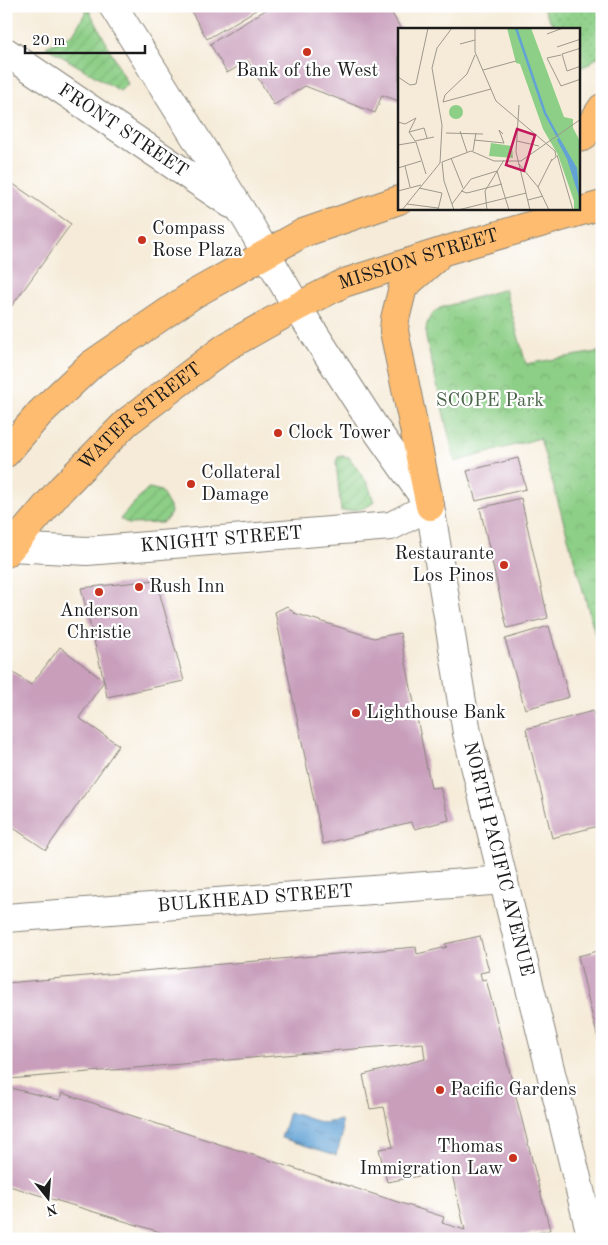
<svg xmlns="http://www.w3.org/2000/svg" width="608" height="1245" font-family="'Old Standard TT',serif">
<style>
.grass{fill:url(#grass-dots);stroke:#547652}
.park{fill:url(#park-crowns);stroke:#547652}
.garden{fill:url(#garden-furrows);stroke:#547652}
.water{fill:url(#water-ripples);stroke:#3f5f78}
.building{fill:#c89ebb}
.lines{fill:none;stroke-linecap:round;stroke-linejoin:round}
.minor-casing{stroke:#88847a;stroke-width:30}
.tertiary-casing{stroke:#88847a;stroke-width:30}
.primary-casing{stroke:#88847a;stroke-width:30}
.minor{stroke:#fff;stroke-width:28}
.tertiary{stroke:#fff;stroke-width:28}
.primary{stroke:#febc70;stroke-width:28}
.poi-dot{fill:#c8321e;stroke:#fff;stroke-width:2}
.labels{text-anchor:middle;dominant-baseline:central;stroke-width:4.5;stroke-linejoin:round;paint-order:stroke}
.poi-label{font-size:19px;fill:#1c1c1c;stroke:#fff;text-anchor:start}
.street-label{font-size:19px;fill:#1c1c1c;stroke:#fff}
.park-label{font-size:19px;fill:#496447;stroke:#fff}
.inset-river{fill:none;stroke:#62a2d5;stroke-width:2.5}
.inset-road{fill:none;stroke:#9e988d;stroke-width:1}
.view{fill:#c2185b;fill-opacity:0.15;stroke:#c2185b;stroke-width:2.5}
.inset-edge{fill:none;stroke:#1c1c1c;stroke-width:2.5}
</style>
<defs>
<pattern id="grass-dots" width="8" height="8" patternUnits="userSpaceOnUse" patternTransform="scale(1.25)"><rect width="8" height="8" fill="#8dcf87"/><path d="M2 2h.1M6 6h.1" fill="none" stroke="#79b174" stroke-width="1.8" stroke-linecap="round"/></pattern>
<pattern id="park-crowns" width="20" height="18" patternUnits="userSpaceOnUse" patternTransform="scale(1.25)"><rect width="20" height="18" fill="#8dcf87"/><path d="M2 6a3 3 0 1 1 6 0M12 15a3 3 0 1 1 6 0" fill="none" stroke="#79b174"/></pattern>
<pattern id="garden-furrows" width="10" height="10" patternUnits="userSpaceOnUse" patternTransform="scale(1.25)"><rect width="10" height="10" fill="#8dcf87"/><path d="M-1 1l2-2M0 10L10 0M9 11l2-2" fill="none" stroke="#79b174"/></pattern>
<pattern id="water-ripples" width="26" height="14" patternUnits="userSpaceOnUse" patternTransform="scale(1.25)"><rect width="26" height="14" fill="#62a2d5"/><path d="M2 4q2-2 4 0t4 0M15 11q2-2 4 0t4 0" fill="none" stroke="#5083ac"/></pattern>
</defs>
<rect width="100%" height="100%" fill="#fff"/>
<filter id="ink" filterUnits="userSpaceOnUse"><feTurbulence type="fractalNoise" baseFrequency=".02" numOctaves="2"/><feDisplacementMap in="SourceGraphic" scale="10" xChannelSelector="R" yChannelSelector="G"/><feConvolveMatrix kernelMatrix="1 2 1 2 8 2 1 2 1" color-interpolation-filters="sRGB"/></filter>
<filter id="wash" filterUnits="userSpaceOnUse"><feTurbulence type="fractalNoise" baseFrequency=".0096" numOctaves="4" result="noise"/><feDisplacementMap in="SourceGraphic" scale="20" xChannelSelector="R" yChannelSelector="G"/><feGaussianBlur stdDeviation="1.12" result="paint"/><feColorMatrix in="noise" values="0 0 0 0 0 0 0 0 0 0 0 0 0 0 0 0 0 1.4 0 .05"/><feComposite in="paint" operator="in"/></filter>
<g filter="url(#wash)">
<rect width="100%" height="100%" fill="#f5ebd8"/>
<!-- grass -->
<path class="grass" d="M 542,6 L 602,6 L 602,54 L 587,65 L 579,68 L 579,29 L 555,29 Z"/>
<!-- park -->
<path class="park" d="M 505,289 L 526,364 L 602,351 L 602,658 L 540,438 L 455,462 L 426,338 C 425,325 428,315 440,308 Z"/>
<!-- garden -->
<g class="garden">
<path d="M 88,8 L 128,84 L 120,91 L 46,47 L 73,34 Z"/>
<path d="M 342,456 L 349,457 L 368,484 L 374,502 C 365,510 353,511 341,511 L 336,462 L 338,457 Z"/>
<path d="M 150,488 L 161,491 L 170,507 L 171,513 L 167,519 L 162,523 L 129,524 L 120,519 L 144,492 Z"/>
</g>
<!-- water -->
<path class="water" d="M 289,1112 L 323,1123 L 341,1120 L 342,1136 L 336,1155 L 281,1138 Z"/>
<g id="blocks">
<!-- building -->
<g class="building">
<path d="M 188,6 L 254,6 L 256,10 L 207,39 Z"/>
<path d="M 272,6 L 392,6 L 390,10 L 401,29 L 399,29 L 399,101 L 382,95 L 375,113 L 305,86 L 274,105 L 248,61 L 227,73 L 210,44 Z"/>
<path d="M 6,179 L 71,224 L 6,314 Z"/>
<path d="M 518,458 L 526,489 L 476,501 L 467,471 Z"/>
<path d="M 521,498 L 548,618 L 507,628 L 480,508 Z"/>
<path d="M 156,580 L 184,681 L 107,697 L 104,681 L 79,718 L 119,745 L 46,850 L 6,823 L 6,678 L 11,671 L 31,685 L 60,647 L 104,681 L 81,588 Z"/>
<path d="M 287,606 L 294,613 L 374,638 L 400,633 L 431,788 L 440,787 L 449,820 L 415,829 L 411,822 L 323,844 L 275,612 Z"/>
<path d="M 549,626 L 569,697 L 525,709 L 505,639 Z"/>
<path d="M 593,711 L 602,746 L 602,825 L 552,838 L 526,729 Z"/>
<path d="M 480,936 L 489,971 L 480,973 L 482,980 L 486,979 L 550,1230 L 509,1239 L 183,1239 L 6,1185 L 6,1087 L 60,1100 L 62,1093 L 444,1217 L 442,1223 L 465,1230 L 451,1170 L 387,1182 L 379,1149 L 393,1147 L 384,1107 L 370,1109 L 363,1075 L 425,1059 L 423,1043 L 9,1079 L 10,1067 L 6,1067 L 6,983 L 416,947 L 417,954 L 447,947 L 445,944 Z"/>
<path d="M 602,950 L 602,1052 L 601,1052 L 578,956 Z"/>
</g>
</g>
</g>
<g filter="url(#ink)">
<use href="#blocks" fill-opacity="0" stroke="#88847a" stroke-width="1"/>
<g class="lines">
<defs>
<g id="minor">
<path id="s1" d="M 10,547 L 87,551 L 391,526 L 430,506"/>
<path id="s2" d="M 6,918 L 504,880"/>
</g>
<g id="tertiary">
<path id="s3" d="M 113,6 L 247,220 L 297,307 L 377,431 L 430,506 L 467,733 L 592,1239"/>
<path id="s4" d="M 6,52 L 231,204"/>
</g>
<g id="primary">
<path d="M 583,137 L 602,108"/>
<path d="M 6,453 L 40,413 L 92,364 L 194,294 L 303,233 L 399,200"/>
<path d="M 430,506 L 394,331 L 395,319 L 403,287 L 435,259"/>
<path id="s5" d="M 6,553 L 62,488 L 127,422 L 226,347 L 297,307 L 344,283 L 444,251 L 602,205"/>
</g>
</defs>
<!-- minor casing -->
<use href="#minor" class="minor-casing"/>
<!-- tertiary casing -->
<use href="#tertiary" class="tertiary-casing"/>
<!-- primary casing -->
<use href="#primary" class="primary-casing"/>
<!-- minor -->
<use href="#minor" class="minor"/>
<!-- tertiary -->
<use href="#tertiary" class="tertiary"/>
<!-- primary -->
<use href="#primary" class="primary"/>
</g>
</g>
<!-- markers -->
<g class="poi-dot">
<circle cx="307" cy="52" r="5"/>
<circle cx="142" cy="240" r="5"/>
<circle cx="278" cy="433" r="5"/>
<circle cx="191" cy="484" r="5"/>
<circle cx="504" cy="565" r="5"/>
<circle cx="139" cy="587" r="5"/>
<circle cx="99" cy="592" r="5"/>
<circle cx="356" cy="713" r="5"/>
<circle cx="440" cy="1090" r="5"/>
<circle cx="513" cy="1158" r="5"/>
</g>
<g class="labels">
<!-- poi labels -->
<g class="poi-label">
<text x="307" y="71" text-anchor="middle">Bank of the West</text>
<text x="152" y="229">Compass<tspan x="152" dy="22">Rose Plaza</tspan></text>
<text x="288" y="433">Clock Tower</text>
<text x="201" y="473">Collateral<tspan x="201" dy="22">Damage</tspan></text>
<text x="494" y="554" text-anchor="end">Restaurante<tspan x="494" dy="22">Los Pinos</tspan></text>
<text x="149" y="587">Rush Inn</text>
<text x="99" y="611" text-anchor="middle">Anderson<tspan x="99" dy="22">Christie</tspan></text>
<text x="366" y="713">Lighthouse Bank</text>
<text x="450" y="1090">Pacific Gardens</text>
<text x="503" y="1147" text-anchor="end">Thomas<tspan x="503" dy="22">Immigration Law</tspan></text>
</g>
<!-- street labels -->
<g class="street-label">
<text stroke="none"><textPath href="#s4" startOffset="141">FRONT STREET</textPath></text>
<text stroke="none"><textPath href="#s5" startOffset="515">MISSION STREET</textPath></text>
<text stroke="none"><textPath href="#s5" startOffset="192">WATER STREET</textPath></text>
<text stroke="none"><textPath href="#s1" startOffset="212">KNIGHT STREET</textPath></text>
<text stroke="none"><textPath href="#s3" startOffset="952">NORTH PACIFIC AVENUE</textPath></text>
<text stroke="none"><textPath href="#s2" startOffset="250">BULKHEAD STREET</textPath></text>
</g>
<!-- park labels -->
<g class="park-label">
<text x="490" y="401">SCOPE Park</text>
</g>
</g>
<!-- overview -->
<g transform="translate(398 28)">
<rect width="182" height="182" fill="#f5ebd8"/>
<path d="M 109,0 L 133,0 L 166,89 L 175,91 L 175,100 L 182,113 L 182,182 L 176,182 L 176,173 L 160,127 L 145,101 L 122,36 L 118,35 ZM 93,115 L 114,118 L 115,130 L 91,128 Z" fill="#8dcf87"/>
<path d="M51 84a7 7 0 1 1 14 0a7 7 0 1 1-14 0Z" fill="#8dcf87"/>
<path d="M 161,109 L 179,140 L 182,172 L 169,131 L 159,112 Z" fill="#62a2d5"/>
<path class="inset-river" d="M 118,0 L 147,85 L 160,109"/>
<path class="inset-road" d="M 77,0 L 77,24 L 98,73 L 157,123 L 158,129 L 153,133M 149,6 L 165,0M 62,16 L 77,12M 159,19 L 183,11M 183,20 L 164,26 L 169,43 L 183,38M 77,27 L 69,46 L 47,67 L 45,74 L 93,61M 163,27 L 149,30 L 163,58 L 183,51M 85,42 L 118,33M 0,49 L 12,57 L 18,56 L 30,0M 121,77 L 118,124 L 132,182M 0,94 L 7,96 L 18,90 L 11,104M 62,103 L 69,124M 11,104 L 17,113 L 36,109M 11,104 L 26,100 L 29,110M 48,105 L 85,106M 76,112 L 106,115 L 101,102 L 105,106M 119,113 L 141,118M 0,117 L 18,114 L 28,146M 75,123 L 78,105M 159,127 L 175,182M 53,130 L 65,160M 121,136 L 140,159M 7,138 L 12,159M 0,140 L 23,133M 21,160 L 44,165M 0,163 L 23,157M 63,163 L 69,165 L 104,156M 130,172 L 145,168M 9,176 L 40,180M 54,176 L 73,151 L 99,143 L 111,182M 4,182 L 42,135 L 44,97 L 34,40 L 39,20 L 54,0M 40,182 L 44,165M 56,182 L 46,153 L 44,134 L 73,123 L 96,133 L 123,133 L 183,91M 60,182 L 128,165M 89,182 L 87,163 L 106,132M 151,182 L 140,159 L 154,131"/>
<path class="view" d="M 119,101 L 137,107 L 126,143 L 108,137 Z"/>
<rect width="182" height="182" class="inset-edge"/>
</g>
<!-- margin -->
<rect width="608" height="1245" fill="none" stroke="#fff" stroke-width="25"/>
<!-- north arrow -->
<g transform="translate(48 1198) rotate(163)" stroke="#ffffff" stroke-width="4" paint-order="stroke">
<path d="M0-4L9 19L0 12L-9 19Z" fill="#1c1c1c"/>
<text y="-8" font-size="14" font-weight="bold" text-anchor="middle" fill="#1c1c1c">N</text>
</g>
<!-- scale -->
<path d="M25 45v8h120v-8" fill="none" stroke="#1c1c1c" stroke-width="2.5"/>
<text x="32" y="45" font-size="15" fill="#1c1c1c" stroke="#ffffff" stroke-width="4" paint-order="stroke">20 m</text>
</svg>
